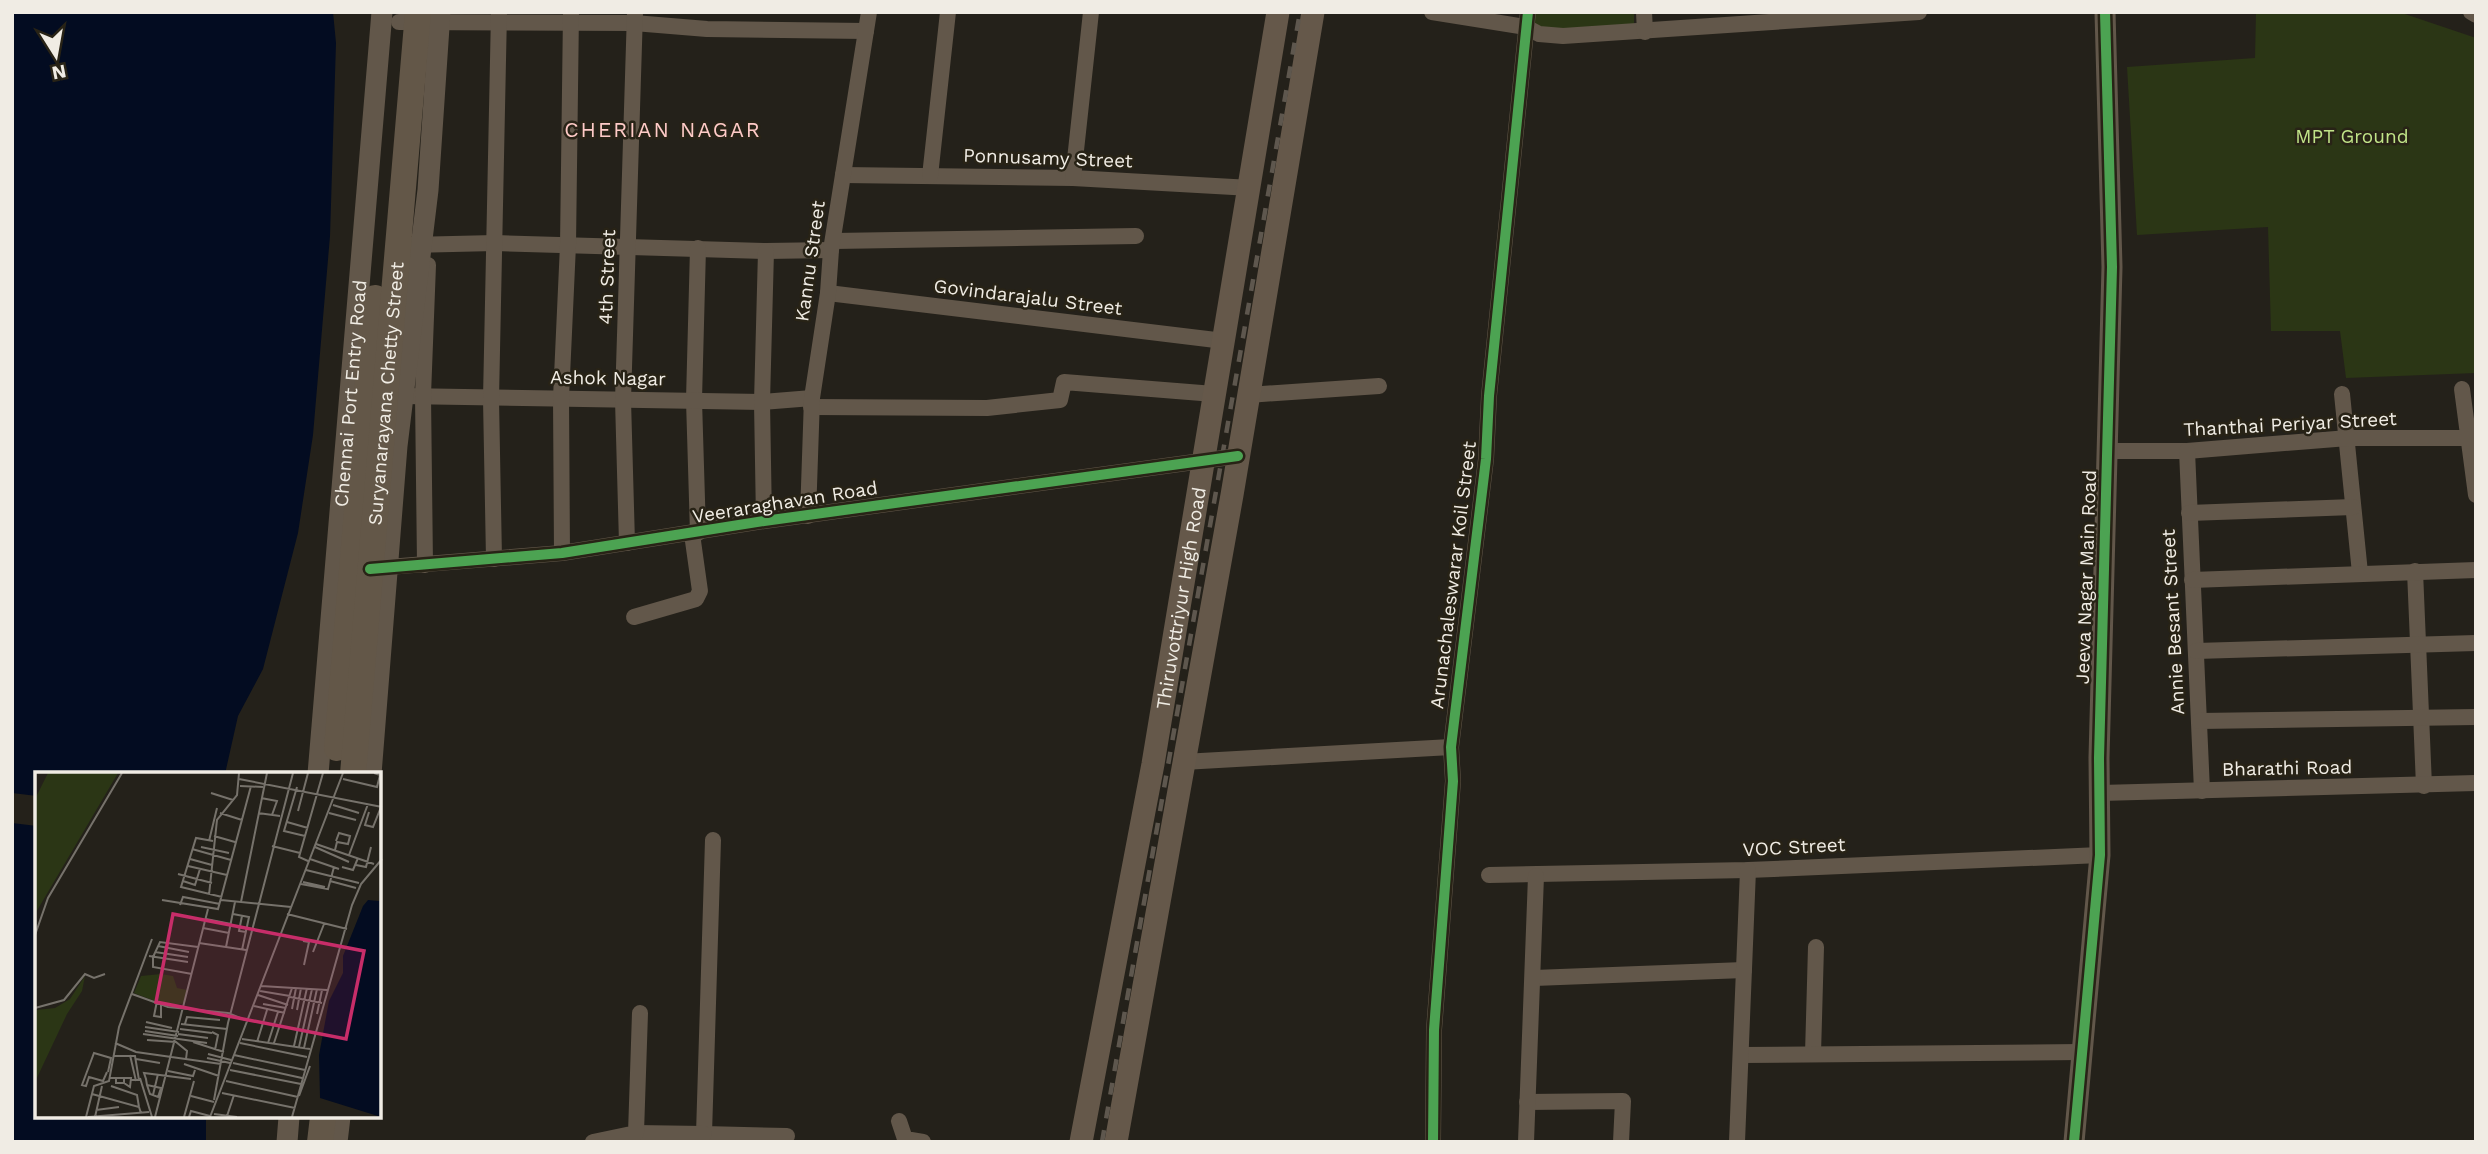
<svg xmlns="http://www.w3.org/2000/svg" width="2488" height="1154" font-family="'Work Sans',sans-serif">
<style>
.green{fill:#2b3615}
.water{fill:#030c21}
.pier{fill:#24211a}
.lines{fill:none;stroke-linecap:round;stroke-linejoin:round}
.minor{stroke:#62574a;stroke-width:16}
.tertiary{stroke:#62574a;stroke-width:21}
.secondary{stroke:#65584a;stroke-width:23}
.primary{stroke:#635748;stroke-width:26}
.rail{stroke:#5e574e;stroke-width:4.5;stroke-dasharray:12 12;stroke-linecap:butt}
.cycleway-casing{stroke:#282316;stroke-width:15}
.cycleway{stroke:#4ca352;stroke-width:10}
.labels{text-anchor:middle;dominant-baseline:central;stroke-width:5;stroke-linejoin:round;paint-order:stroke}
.park-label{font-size:19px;fill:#c1e488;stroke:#282316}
.street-label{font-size:19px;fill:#f0ece4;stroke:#282316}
.neighbourhood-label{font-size:21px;letter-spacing:2px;fill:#ffcbc7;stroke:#282316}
.inset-road{fill:none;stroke:#76726b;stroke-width:2}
.view{fill:#c72d69;fill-opacity:0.15;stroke:#c72d69;stroke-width:3.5}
.inset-edge{fill:none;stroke:#f0ece4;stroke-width:3.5}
</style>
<rect width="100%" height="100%" fill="#24211a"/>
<!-- green -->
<g class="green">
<path d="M 1518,12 L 1634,12 L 1634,25 L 1544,32 Z"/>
<path d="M 2256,12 L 2399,12 L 2476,38 L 2476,373 L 2346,378 L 2340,331 L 2271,331 L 2268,227 L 2137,235 L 2127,67 L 2255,58 Z"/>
</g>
<!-- water -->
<path class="water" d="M 12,12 L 333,12 L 336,43 L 330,236 L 313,435 L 298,533 L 263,669 L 238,716 L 225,774 L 37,774 L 37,1117 L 206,1117 L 206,1142 L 12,1142 Z"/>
<!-- pier -->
<path class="pier" d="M 12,793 L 37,796 L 37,826 L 12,823 Z"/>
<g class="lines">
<!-- minor -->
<g class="minor">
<path d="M 1432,12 L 1526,27 L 1539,34 L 1563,36 L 1919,12"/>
<path d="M 1644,12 L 1645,32"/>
<path d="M 2471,12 L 2476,15"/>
<path d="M 399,22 L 634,23 L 707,29 L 866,31"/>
<path d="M 843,175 L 1073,178 L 1251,188"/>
<path d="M 930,176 L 948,12"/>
<path d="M 1073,178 L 1091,12"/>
<path d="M 834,241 L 1136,236"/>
<path d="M 410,245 L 495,243 L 766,251 L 831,250"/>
<path d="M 698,248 L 694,400 L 698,533"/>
<path d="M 828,293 L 1224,341"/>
<path d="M 2462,389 L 2476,495"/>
<path d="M 2342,394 L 2360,573"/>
<path d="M 1248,395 L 1379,386"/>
<path d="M 403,396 L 762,402 L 812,398"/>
<path d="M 811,407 L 987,408 L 1060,400 L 1064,382 L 1214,394"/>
<path d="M 2107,451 L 2187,451 L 2348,438 L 2476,438"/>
<path d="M 2187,451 L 2202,791"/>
<path d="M 2189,513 L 2353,507"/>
<path d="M 808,516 L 812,398 L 828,293 L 831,250 L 869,12"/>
<path d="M 764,521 L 762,402 L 766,251"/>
<path d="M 627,543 L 623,400 L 635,12"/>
<path d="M 562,553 L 561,398 L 568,245 L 571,12"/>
<path d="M 494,559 L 491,399 L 499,12"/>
<path d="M 425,565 L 423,395 L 428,265"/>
<path d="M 376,568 L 562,553 L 764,521 L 1238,456"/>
<path d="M 2415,571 L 2424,786"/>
<path d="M 2192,580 L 2476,570"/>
<path d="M 634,617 L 696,599 L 700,591 L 692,534"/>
<path d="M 2196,651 L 2476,643"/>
<path d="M 2199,721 L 2476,717"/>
<path d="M 1183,762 L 1451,747"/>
<path d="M 2100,793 L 2476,783"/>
<path d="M 713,840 L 704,1134 L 787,1136"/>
<path d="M 1489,875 L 1748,870 L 2100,855"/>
<path d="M 1534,978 L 1744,970"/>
<path d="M 1813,1054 L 1816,947"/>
<path d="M 1742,1055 L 2081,1052"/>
<path d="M 1527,1102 L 1623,1101 L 1621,1142"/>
<path d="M 899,1121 L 905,1139 L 923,1142"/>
<path d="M 636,1133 L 704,1134"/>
<path d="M 593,1142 L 636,1133 L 640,1013"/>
<path d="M 1433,1142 L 1434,1030 L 1453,781 L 1451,747 L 1486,459 L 1489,396 L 1528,12"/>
<path d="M 1526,1142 L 1536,876"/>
<path d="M 1737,1142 L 1748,870"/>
</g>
<!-- tertiary -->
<g class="tertiary">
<path id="s1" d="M 318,774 L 382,12"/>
<path d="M 371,774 L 397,446 L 428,190 L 440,12"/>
<path d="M 287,1142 L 289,1117"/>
<path d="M 337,1142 L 340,1117"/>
<path d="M 2074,1142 L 2100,855 L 2099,758 L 2112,267 L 2105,12"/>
</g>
<!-- secondary -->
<g class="secondary">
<path id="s2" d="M 1081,1142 L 1153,764 L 1278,12"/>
<path d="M 1116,1142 L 1232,495 L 1313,12"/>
</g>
<!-- primary -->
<g class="primary">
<path d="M 337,748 L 375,298"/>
<path id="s3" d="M 353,774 L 418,12"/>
<path d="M 320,1142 L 323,1117"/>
</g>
<!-- rail -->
<path class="rail" d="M 1102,1142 L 1300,12"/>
<defs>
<g id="cycleway">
<path d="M 370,569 L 562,553 L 764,521 L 1238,456"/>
<path d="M 1433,1142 L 1434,1030 L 1453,781 L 1451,747 L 1486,459 L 1489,396 L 1528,12"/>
<path d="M 2074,1142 L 2100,855 L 2099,758 L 2112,267 L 2105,12"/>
</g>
</defs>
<!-- cycleway casing -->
<use href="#cycleway" class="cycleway-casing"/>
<!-- cycleway -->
<use href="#cycleway" class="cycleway"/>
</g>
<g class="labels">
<!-- park labels -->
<g class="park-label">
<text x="2352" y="136">MPT Ground</text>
</g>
<!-- street labels -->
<g class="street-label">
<text transform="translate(1048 158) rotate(2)">Ponnusamy Street</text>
<text transform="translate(810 261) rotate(-82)">Kannu Street</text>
<text transform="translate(607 277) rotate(-88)">4th Street</text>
<text transform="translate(1028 297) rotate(7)">Govindarajalu Street</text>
<text transform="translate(608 378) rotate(1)">Ashok Nagar</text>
<text stroke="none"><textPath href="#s1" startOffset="382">Chennai Port Entry Road</textPath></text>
<text stroke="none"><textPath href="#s3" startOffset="382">Suryanarayana Chetty Street</textPath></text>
<text transform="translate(2290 424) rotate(-3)">Thanthai Periyar Street</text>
<text transform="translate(785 502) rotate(-9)">Veeraraghavan Road</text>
<text transform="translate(1453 575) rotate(-83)">Arunachaleswarar Koil Street</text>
<text transform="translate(2086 577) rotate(-88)">Jeeva Nagar Main Road</text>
<text stroke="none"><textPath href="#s2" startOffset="553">Thiruvottriyur High Road</textPath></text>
<text transform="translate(2173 622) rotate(-93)">Annie Besant Street</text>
<text transform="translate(2287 768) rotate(-1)">Bharathi Road</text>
<text transform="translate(1794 847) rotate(-3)">VOC Street</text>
</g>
<!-- neighbourhood labels -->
<g class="neighbourhood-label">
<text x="663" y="129">CHERIAN NAGAR</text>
</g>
</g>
<!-- overview -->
<g transform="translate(35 772)">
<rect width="346" height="346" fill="#24211a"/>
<path d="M 13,1 L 83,1 L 0,142 L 0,27 ZM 126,202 L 138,204 L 142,216 L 152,218 L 150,231 L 133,234 L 99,221 L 106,204 ZM 50,204 L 47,219 L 32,242 L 0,310 L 1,238 L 20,236 L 35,227 Z" fill="#2b3615"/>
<path d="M 346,96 L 346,345 L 285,326 L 284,283 L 294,229 L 308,201 L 308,184 L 328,134 L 333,128 L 344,129 Z" fill="#030c21"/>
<path class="inset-road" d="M 204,7 L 347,35M 308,7 L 342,15 L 345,3 L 339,1M 205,14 L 228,15M 262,15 L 249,59 L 270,64M 176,21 L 198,28M 226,26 L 242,29 L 237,43M 298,33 L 324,41M 263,39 L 273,1M 334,40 L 330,53 L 338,55 L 346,35M 185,41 L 207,48M 223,41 L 245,44M 294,41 L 321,48M 252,50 L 273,56M 179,64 L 200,70M 174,69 L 182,36M 178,69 L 161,66 L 146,115 L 187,125M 281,72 L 339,92M 237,74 L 265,81M 166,75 L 194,81M 280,75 L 314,90M 157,77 L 196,88M 300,78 L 302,70 L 313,72 L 315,64 L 304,61 L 301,69M 314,83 L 333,32M 155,87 L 177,93M 275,87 L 304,97M 273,89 L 264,85 L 288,1M 321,93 L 331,95 L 336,75M 153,94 L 192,103M 307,95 L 318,98 L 323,86M 271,98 L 324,111M 143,102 L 177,111M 148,109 L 160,113 L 165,97M 295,109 L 321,116M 268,110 L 290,115M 266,112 L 293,117 L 299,95M 174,123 L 182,48 L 202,23 L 204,1M 127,128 L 183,137 L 216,14M 186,128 L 256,135M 206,130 L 232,1M 145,133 L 148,125 L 185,132M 198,142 L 214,145 L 207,178M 252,142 L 312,157M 207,144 L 204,159 L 211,160M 171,147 L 196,152M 168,156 L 194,161M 0,163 L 13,126 L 87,1M 268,169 L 274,170 L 269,193M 164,171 L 211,178M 123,174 L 154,180M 191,175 L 200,130M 120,180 L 153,185M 278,180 L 289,152M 114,184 L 153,190M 157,202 L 118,195 L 118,185 L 125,170 L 163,175M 226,214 L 292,218M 225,219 L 255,224M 97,222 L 133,235 L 193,241 L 213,249M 223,223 L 253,233M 255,225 L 287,231M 122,229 L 119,244 L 126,245 L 126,233M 228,232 L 251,236M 219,234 L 250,241M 0,236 L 29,228 L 50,202 L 59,206 L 70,202M 257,237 L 261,216M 262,238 L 266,216M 282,242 L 287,218M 111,250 L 137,256M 146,252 L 192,257M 150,252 L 152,245 L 185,248M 110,255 L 144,260M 145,257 L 177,261M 110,259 L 143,264M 177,260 L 183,263 L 180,278M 108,262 L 172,271M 143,262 L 173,266M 207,267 L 275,277M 112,268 L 141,270 L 152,279 L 151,287M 158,270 L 189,280M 222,270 L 232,238M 80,271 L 101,280 L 186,292M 205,271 L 272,285M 233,271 L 243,240M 239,271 L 257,216M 259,274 L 272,216M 264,275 L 277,217M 269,276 L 282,217M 173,282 L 196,288M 95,283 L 101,309M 199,283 L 270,298M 79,284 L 100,284 L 104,308 L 95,308M 172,286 L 195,291M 101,287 L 125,291M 198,291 L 267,306M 149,292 L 184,304M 195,298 L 266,312M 133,299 L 158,304 L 160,298M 72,300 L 68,309 L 54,305 L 51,314 L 47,313 L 59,281 L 76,286 L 73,300M 75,306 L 89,306 L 89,311 L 81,311 L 81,306M 105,306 L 117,345M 191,309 L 263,325M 89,311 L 95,315 L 96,306 L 89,306M 112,313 L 126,316 L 123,325 L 115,322 L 112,313 L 111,307 L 109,301 L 156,307M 76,314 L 102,323 L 104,335M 187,321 L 260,336M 57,322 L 104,335 L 106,341M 118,323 L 123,302M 156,324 L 179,330M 264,324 L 275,294M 179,328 L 193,251 L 258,1M 61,338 L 84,335M 179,342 L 202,345M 192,344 L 199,323M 51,345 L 59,314 L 74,309 L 84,255 L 117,167M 53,345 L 114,340M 60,345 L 67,314M 120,345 L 173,137M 149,345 L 159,309M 154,345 L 156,339 L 175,344M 175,345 L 308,1M 257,345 L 317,133 L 326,112 L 347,87"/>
<path class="view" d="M 138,142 L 329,179 L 311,267 L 121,230 Z"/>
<rect width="346" height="346" class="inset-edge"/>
</g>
<!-- border -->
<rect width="2488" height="1154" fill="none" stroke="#f0ece4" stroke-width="28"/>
<!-- north arrow -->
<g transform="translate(56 56) rotate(169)" stroke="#282316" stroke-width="5" paint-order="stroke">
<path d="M0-5L12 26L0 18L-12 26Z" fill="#f0ece4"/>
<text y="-10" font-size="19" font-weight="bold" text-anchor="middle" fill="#f0ece4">N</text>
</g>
</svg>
